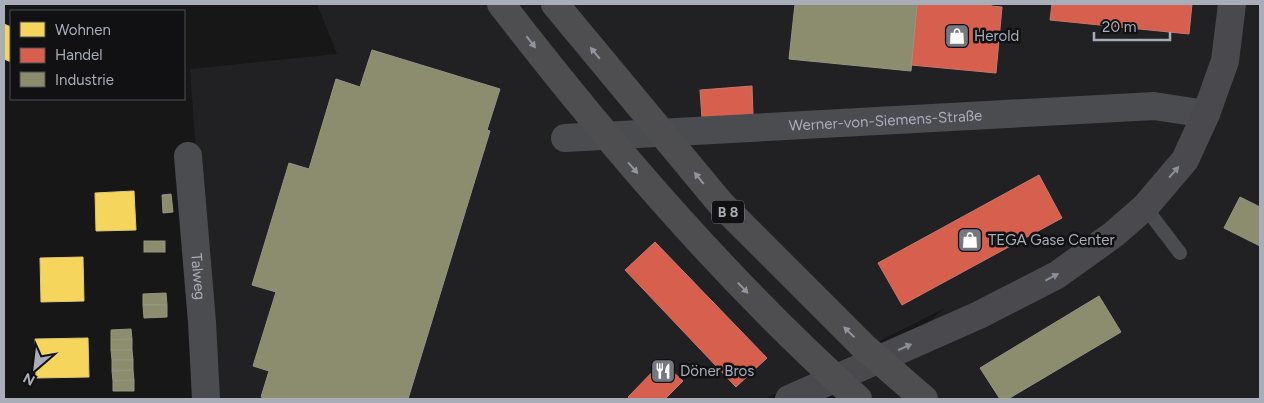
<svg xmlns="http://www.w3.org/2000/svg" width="1264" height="403" font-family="Figtree,sans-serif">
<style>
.built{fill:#212123}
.homes{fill:#f6d55c;stroke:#dfc978}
.shops{fill:#d6604d;stroke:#c8776d}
.industry{fill:#8c8c6e;stroke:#949684}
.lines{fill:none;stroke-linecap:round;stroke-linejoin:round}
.lane{stroke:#4b4c50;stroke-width:14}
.street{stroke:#4b4c50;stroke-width:28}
.secondary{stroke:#4a4a4e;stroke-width:28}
.highway-bridge{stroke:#4e4e51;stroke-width:28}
.oneway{fill:#92959e}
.oneway2{fill:#8c8f98}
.labels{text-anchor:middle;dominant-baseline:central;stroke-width:5;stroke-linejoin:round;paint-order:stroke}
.shield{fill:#111113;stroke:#7b7e86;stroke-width:1}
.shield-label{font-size:14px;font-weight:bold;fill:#a8adb8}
.poi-label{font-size:15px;fill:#a8adb8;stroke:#111113;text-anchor:start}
.street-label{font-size:15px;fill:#a8adb8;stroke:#111113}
</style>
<rect width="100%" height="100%" fill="#171717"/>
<!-- built -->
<path class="built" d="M 317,4 L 1260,4 L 1260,399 L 836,399 L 945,308 L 765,399 L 214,399 L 190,69 L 337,54 Z"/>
<!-- homes -->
<g class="homes">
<path d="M 4,24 L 11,27 L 11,62 L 4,59 Z"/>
<path d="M 134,191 L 136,230 L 96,231 L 95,193 Z"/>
<path d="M 83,257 L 84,301 L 41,302 L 40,258 Z"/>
<path d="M 88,338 L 89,377 L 36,378 L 35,339 Z"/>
</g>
<!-- shops -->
<g class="shops">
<path d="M 917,4 L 991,4 L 991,6 L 1002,7 L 996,73 L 911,65 Z"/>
<path d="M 1052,4 L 1192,4 L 1189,34 L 1050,20 Z"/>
<path d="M 752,86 L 753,116 L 702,119 L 700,90 Z"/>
<path d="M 1039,175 L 1062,218 L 902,305 L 878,263 Z"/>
<path d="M 655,242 L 767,358 L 736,387 L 625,270 Z"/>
<path d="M 662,362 L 683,381 L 665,399 L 630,399 L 628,397 Z"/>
</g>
<!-- industry -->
<g class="industry">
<path d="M 795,4 L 917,4 L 911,71 L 789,59 Z"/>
<path d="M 372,50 L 500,89 L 487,130 L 490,131 L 408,399 L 269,399 L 261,397 L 269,371 L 253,366 L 276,292 L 252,285 L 289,163 L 309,169 L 336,79 L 360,87 Z"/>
<path d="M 171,194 L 173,212 L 163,213 L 162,195 Z"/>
<path d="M 1240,197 L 1260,207 L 1260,246 L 1224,228 Z"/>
<rect x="144" y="241" width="21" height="11"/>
<path d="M 166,293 L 167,305 L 143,305 L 143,294 Z"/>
<path d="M 1099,296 L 1121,332 L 1008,399 L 1000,399 L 980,368 Z"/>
<path d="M 143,305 L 167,305 L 167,317 L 144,318 Z"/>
<path d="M 131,329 L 132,339 L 111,340 L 111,330 Z"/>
<path d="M 132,339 L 132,350 L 111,350 L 111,340 Z"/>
<path d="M 111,350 L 132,350 L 133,360 L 112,360 Z"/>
<path d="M 112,360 L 133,360 L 133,370 L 112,371 Z"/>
<path d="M 133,370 L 134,380 L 113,381 L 112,371 Z"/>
<path d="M 134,380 L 134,391 L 113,391 L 113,381 Z"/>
</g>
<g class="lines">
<!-- lane -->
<path class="lane" d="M 1145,207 L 1180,253"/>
<!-- street -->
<g class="street">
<path id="s1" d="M 565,138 L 1154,106 L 1206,114"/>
<path id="s2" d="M 188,156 L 202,322 L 206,399"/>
</g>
<!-- secondary -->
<path class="secondary" d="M 789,399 L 979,315 L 1057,275 L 1114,234 L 1145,207 L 1185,160 L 1206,114 L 1225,61 L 1232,4"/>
<!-- highway-bridge -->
<g class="highway-bridge">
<path d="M 501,4 C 610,145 726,280 858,399"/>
<path d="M 555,4 L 721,204 L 863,346 L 924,399"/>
</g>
</g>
<!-- one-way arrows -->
<defs><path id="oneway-solid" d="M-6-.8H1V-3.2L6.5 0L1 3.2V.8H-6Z" transform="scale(1.25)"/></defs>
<g class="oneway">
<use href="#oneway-solid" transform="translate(531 42) rotate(52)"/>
<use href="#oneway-solid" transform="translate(595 53) rotate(-130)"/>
<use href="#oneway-solid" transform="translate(633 168) rotate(49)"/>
<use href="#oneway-solid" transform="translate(699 178) rotate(-129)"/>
<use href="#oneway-solid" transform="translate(743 288) rotate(46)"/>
<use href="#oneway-solid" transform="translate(849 332) rotate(-136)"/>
</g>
<g class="oneway2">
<use href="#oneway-solid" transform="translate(1174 172) rotate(-49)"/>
<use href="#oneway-solid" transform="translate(1052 277) rotate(-28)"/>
<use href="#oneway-solid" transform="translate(905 347) rotate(-24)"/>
</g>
<!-- icons -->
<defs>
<symbol id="shop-square" viewBox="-11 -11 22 22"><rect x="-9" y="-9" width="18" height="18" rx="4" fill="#757880" stroke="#111113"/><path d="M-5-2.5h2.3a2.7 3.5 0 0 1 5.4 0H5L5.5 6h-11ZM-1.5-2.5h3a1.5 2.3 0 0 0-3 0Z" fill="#fff"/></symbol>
<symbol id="restaurant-square" viewBox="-11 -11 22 22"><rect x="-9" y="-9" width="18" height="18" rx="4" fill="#757880" stroke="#111113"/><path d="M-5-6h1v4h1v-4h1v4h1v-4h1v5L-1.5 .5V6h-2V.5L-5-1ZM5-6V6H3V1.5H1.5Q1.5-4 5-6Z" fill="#fff"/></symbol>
</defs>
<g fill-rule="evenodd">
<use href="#shop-square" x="943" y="22" width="28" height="28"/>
<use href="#shop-square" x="956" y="226" width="28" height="28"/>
<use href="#restaurant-square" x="649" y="357" width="28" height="28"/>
</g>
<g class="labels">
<!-- shield labels -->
<rect class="shield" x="712" y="200.5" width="32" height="23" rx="4"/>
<g class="shield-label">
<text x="728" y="212">B 8</text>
</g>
<!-- poi labels -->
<g class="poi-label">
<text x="974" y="36">Herold</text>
<text x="988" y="240">TEGA Gase Center</text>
<text x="680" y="371">Döner Bros</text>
</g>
<!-- street labels -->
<g class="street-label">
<text stroke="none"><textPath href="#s1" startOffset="321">Werner-von-Siemens-Straße</textPath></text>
<text stroke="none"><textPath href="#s2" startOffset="121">Talweg</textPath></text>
</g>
</g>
<!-- border -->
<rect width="1264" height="403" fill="none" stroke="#a8adb8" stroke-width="10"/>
<!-- legend -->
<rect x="10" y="10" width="175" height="90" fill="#111113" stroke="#4d4f55"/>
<rect x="20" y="22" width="25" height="15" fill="#f6d55c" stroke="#4d4f55"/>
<text x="55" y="35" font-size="15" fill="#a8adb8">Wohnen</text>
<rect x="20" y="48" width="25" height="15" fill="#d6604d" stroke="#4d4f55"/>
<text x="55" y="60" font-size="15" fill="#a8adb8">Handel</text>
<rect x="20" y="72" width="25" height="15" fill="#8c8c6e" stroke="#4d4f55"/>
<text x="55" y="85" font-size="15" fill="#a8adb8">Industrie</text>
<!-- north arrow -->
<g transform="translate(35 368) rotate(208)" stroke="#111113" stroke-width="4" paint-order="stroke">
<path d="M0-4L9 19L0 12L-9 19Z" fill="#a8adb8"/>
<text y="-8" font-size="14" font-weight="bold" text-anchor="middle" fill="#a8adb8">N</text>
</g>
<!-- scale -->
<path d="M1094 32v8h76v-8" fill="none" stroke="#a8adb8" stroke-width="2.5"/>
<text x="1102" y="32" font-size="15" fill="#a8adb8" stroke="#111113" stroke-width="4" paint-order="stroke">20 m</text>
</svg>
